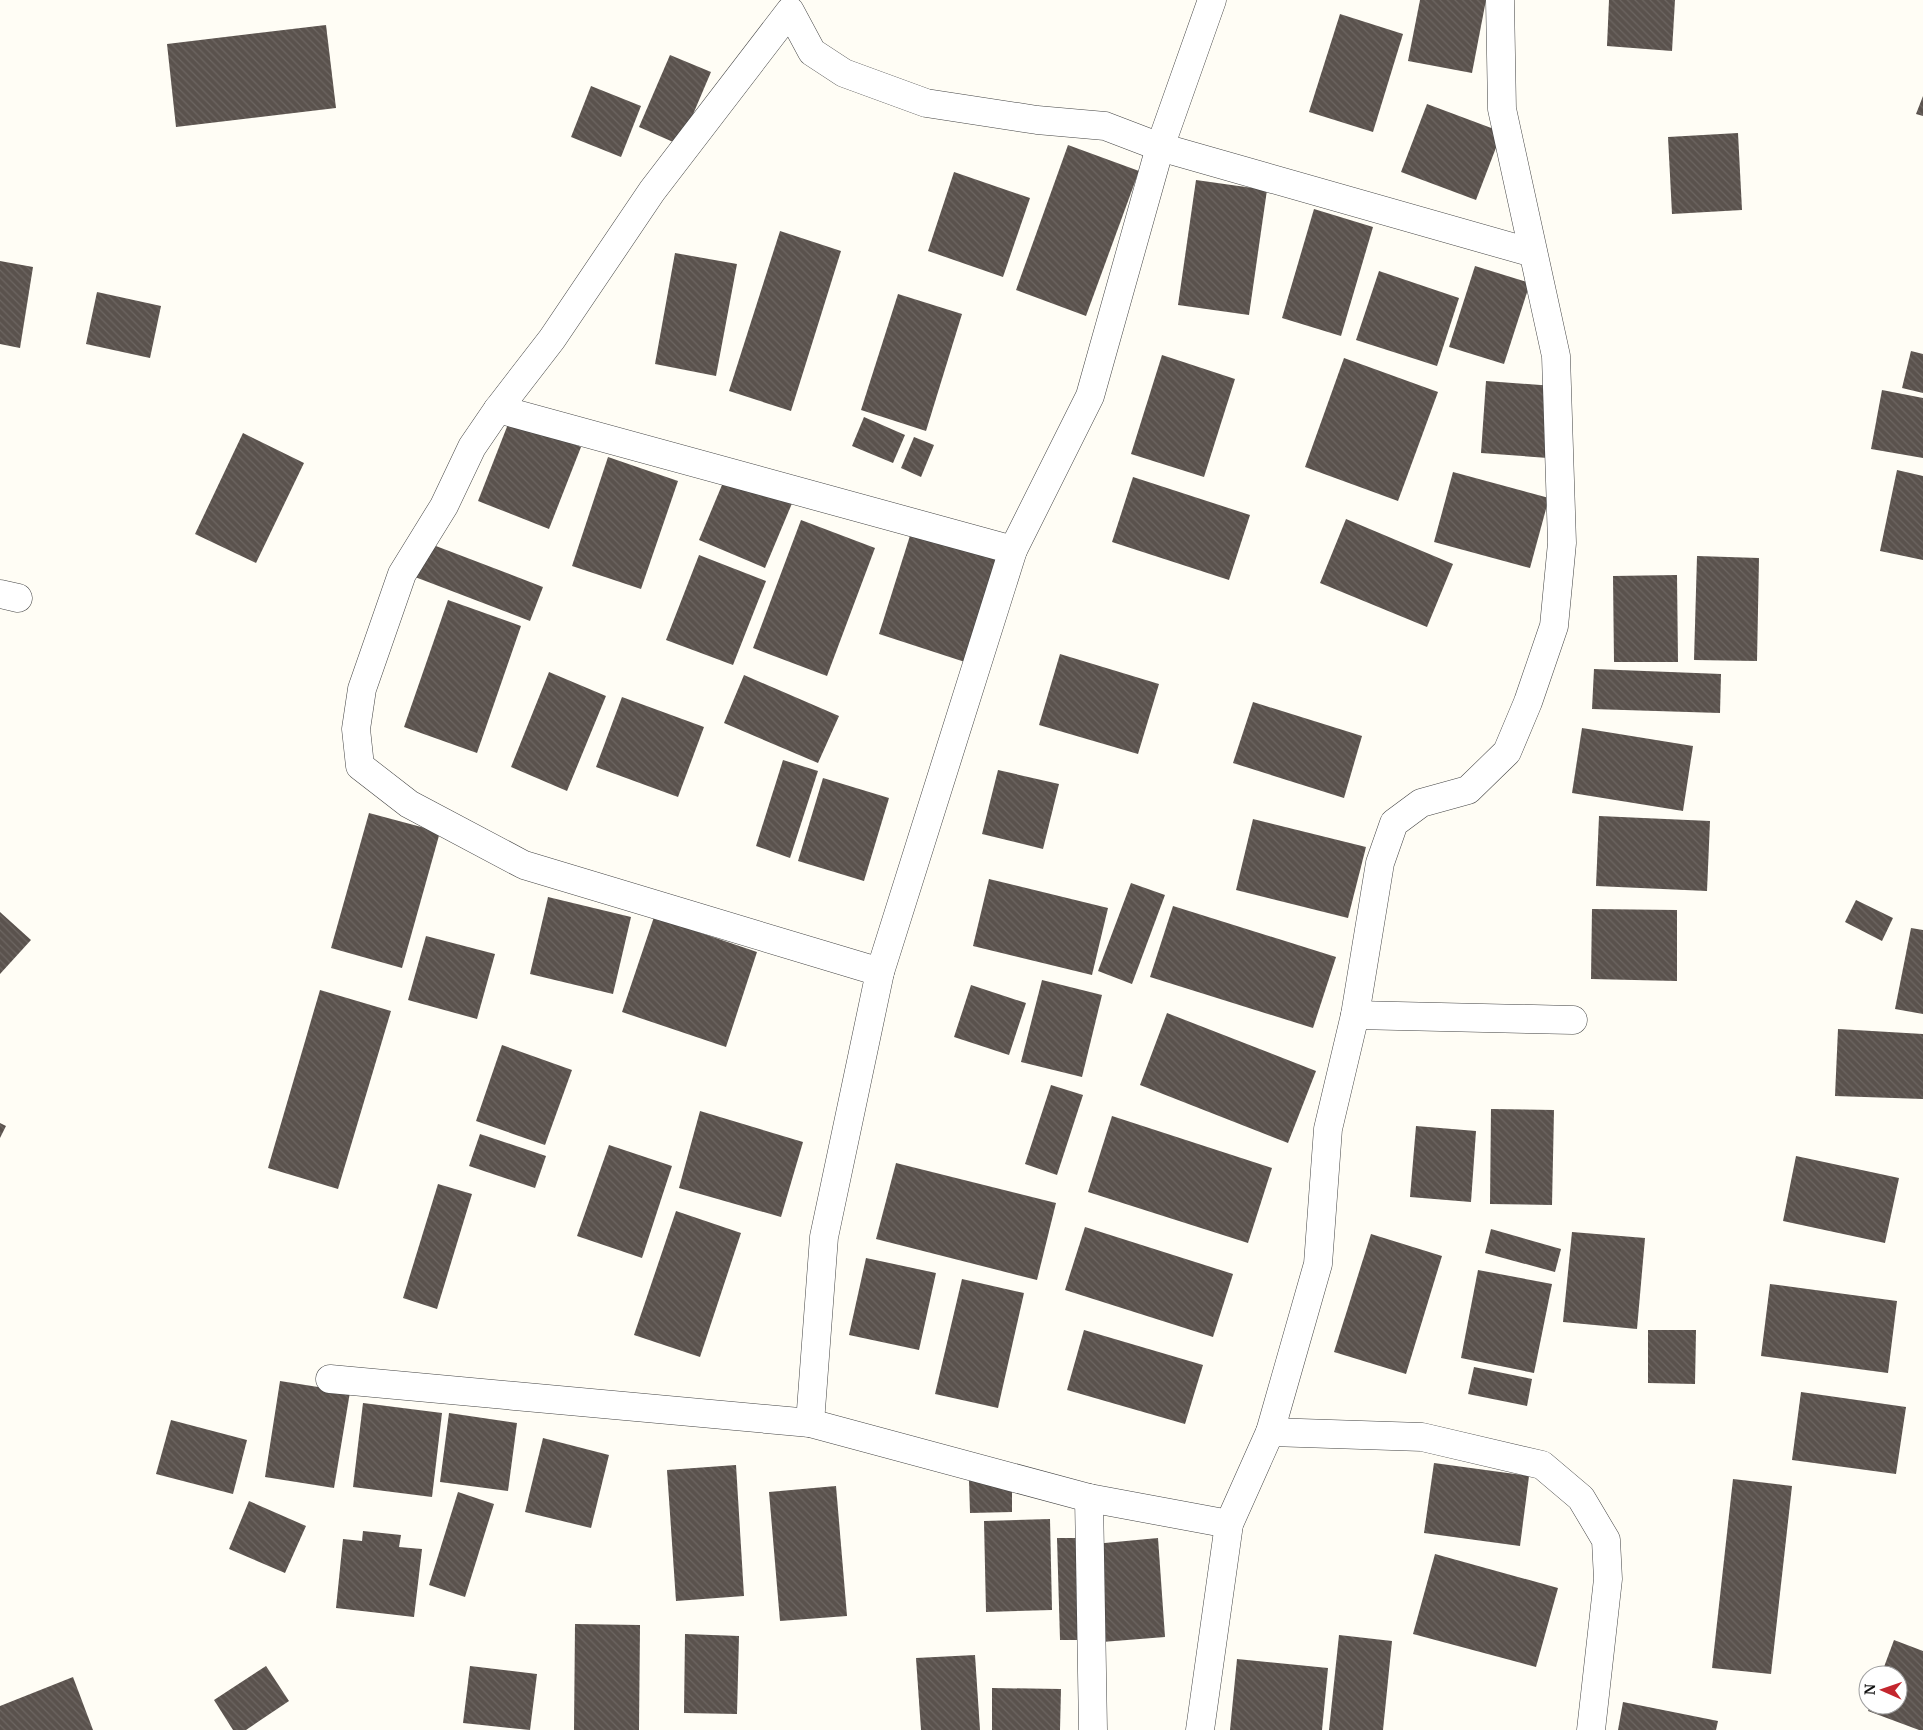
<svg xmlns="http://www.w3.org/2000/svg" width="1923" height="1730" font-family="Merriweather,serif">
<style>
.building{fill:url(#building-back-hatch)}
.lines{fill:none;stroke-linecap:round;stroke-linejoin:round}
.street-casing{stroke:#444;stroke-width:29}
.street{stroke:#fff;stroke-width:28}
</style>
<defs>
<pattern id="building-back-hatch" width="6" height="6" patternUnits="userSpaceOnUse" patternTransform="scale(1.25)"><rect width="6" height="6" fill="#5a524d"/><path d="M-1 5l2 2M0 0l6 6M5-1l2 2" fill="none" stroke="#6d6662"/></pattern>
</defs>
<rect width="100%" height="100%" fill="#fffdf5"/>
<!-- building -->
<g class="building">
<path d="M 1420,0 L 1486,0 L 1472,73 L 1408,61 Z"/>
<path d="M 1609,0 L 1675,0 L 1672,51 L 1607,46 Z"/>
<path d="M 1340,14 L 1403,34 L 1373,132 L 1309,112 Z"/>
<path d="M 326,25 L 336,108 L 176,127 L 167,44 Z"/>
<path d="M 670,55 L 711,72 L 680,145 L 639,127 Z"/>
<path d="M 591,86 L 641,106 L 621,157 L 571,137 Z"/>
<path d="M 1923,96 L 1923,116 L 1916,114 Z"/>
<path d="M 1427,104 L 1502,132 L 1476,200 L 1401,172 Z"/>
<path d="M 1738,133 L 1742,210 L 1672,214 L 1668,137 Z"/>
<path d="M 1068,145 L 1139,171 L 1086,316 L 1016,290 Z"/>
<path d="M 954,172 L 1030,198 L 1003,277 L 928,251 Z"/>
<path d="M 1196,180 L 1267,190 L 1249,315 L 1178,305 Z"/>
<path d="M 1314,209 L 1373,227 L 1341,336 L 1282,318 Z"/>
<path d="M 780,231 L 841,251 L 791,411 L 729,391 Z"/>
<path d="M 675,253 L 737,264 L 716,376 L 655,364 Z"/>
<path d="M 0,261 L 33,267 L 20,348 L 0,344 Z"/>
<path d="M 1475,266 L 1530,283 L 1504,364 L 1449,347 Z"/>
<path d="M 1379,271 L 1459,298 L 1437,366 L 1356,340 Z"/>
<path d="M 97,292 L 161,306 L 150,358 L 86,344 Z"/>
<path d="M 898,294 L 962,314 L 926,431 L 861,410 Z"/>
<path d="M 1911,351 L 1923,354 L 1923,393 L 1902,388 Z"/>
<path d="M 1162,355 L 1235,379 L 1204,477 L 1131,454 Z"/>
<path d="M 1344,358 L 1438,392 L 1398,501 L 1305,467 Z"/>
<path d="M 1486,381 L 1554,386 L 1548,458 L 1481,453 Z"/>
<path d="M 1882,390 L 1923,398 L 1923,458 L 1871,449 Z"/>
<path d="M 864,417 L 905,435 L 893,463 L 852,446 Z"/>
<path d="M 510,419 L 581,447 L 549,529 L 478,501 Z"/>
<path d="M 243,433 L 304,463 L 256,563 L 195,534 Z"/>
<path d="M 914,437 L 934,445 L 921,477 L 901,468 Z"/>
<path d="M 608,457 L 678,481 L 641,589 L 572,566 Z"/>
<path d="M 1897,470 L 1923,476 L 1923,560 L 1880,551 Z"/>
<path d="M 1453,472 L 1549,498 L 1530,568 L 1434,542 Z"/>
<path d="M 727,473 L 793,501 L 765,568 L 699,540 Z"/>
<path d="M 1133,477 L 1250,515 L 1229,580 L 1112,542 Z"/>
<path d="M 1346,519 L 1453,564 L 1427,627 L 1320,583 Z"/>
<path d="M 801,520 L 875,548 L 827,676 L 753,648 Z"/>
<path d="M 914,523 L 1007,553 L 971,664 L 879,634 Z"/>
<path d="M 428,543 L 543,587 L 530,621 L 415,577 Z"/>
<path d="M 699,555 L 766,581 L 733,665 L 666,640 Z"/>
<path d="M 1697,556 L 1759,558 L 1757,661 L 1694,660 Z"/>
<path d="M 1677,575 L 1678,662 L 1614,662 L 1613,576 Z"/>
<path d="M 448,600 L 521,626 L 477,753 L 404,727 Z"/>
<path d="M 1060,654 L 1159,684 L 1138,754 L 1039,725 Z"/>
<path d="M 1594,669 L 1721,674 L 1720,713 L 1592,709 Z"/>
<path d="M 549,672 L 606,696 L 567,791 L 511,767 Z"/>
<path d="M 744,675 L 839,716 L 818,763 L 724,723 Z"/>
<path d="M 622,697 L 704,727 L 678,797 L 596,767 Z"/>
<path d="M 1253,702 L 1362,736 L 1344,798 L 1233,763 Z"/>
<path d="M 1582,728 L 1693,746 L 1683,811 L 1572,793 Z"/>
<path d="M 783,760 L 818,771 L 790,858 L 756,846 Z"/>
<path d="M 998,770 L 1059,784 L 1043,849 L 982,834 Z"/>
<path d="M 823,778 L 889,798 L 864,881 L 798,861 Z"/>
<path d="M 369,813 L 440,832 L 402,968 L 331,948 Z"/>
<path d="M 1599,816 L 1710,821 L 1707,891 L 1596,886 Z"/>
<path d="M 1253,819 L 1366,847 L 1348,918 L 1236,890 Z"/>
<path d="M 989,879 L 1108,908 L 1092,975 L 973,946 Z"/>
<path d="M 1131,883 L 1165,895 L 1132,984 L 1098,971 Z"/>
<path d="M 548,897 L 631,917 L 613,994 L 530,974 Z"/>
<path d="M 1856,900 L 1893,918 L 1882,941 L 1845,922 Z"/>
<path d="M 1173,906 L 1336,957 L 1313,1028 L 1150,977 Z"/>
<path d="M 1592,909 L 1677,910 L 1677,981 L 1591,979 Z"/>
<path d="M 0,912 L 31,940 L 0,974 Z"/>
<path d="M 654,917 L 757,952 L 726,1047 L 622,1012 Z"/>
<path d="M 1911,928 L 1923,930 L 1923,1014 L 1895,1009 Z"/>
<path d="M 426,936 L 495,954 L 477,1019 L 408,1000 Z"/>
<path d="M 1042,980 L 1102,995 L 1082,1077 L 1021,1062 Z"/>
<path d="M 971,985 L 1026,1003 L 1009,1055 L 954,1037 Z"/>
<path d="M 320,990 L 391,1011 L 338,1189 L 268,1168 Z"/>
<path d="M 1167,1013 L 1316,1071 L 1288,1143 L 1140,1085 Z"/>
<path d="M 1838,1029 L 1923,1034 L 1923,1099 L 1835,1096 Z"/>
<path d="M 502,1045 L 572,1070 L 545,1145 L 476,1121 Z"/>
<path d="M 1051,1085 L 1083,1095 L 1057,1175 L 1025,1164 Z"/>
<path d="M 1491,1109 L 1554,1110 L 1552,1205 L 1490,1204 Z"/>
<path d="M 700,1111 L 803,1142 L 781,1217 L 679,1188 Z"/>
<path d="M 1112,1116 L 1272,1168 L 1248,1243 L 1088,1192 Z"/>
<path d="M 0,1123 L 6,1126 L 0,1138 Z"/>
<path d="M 1416,1126 L 1476,1131 L 1471,1202 L 1410,1197 Z"/>
<path d="M 480,1134 L 546,1156 L 535,1188 L 469,1166 Z"/>
<path d="M 609,1145 L 672,1166 L 642,1258 L 577,1236 Z"/>
<path d="M 1796,1156 L 1899,1178 L 1885,1243 L 1783,1221 Z"/>
<path d="M 896,1163 L 1056,1203 L 1037,1280 L 876,1239 Z"/>
<path d="M 438,1184 L 472,1194 L 437,1309 L 403,1298 Z"/>
<path d="M 676,1211 L 741,1233 L 700,1357 L 634,1335 Z"/>
<path d="M 1085,1227 L 1233,1274 L 1213,1337 L 1065,1290 Z"/>
<path d="M 1491,1229 L 1561,1249 L 1555,1272 L 1485,1253 Z"/>
<path d="M 1572,1232 L 1645,1238 L 1637,1329 L 1563,1322 Z"/>
<path d="M 1371,1234 L 1442,1256 L 1406,1374 L 1334,1352 Z"/>
<path d="M 866,1258 L 936,1273 L 919,1350 L 849,1335 Z"/>
<path d="M 1478,1270 L 1552,1284 L 1534,1373 L 1461,1358 Z"/>
<path d="M 962,1279 L 1024,1293 L 998,1408 L 935,1394 Z"/>
<path d="M 1770,1284 L 1897,1301 L 1888,1373 L 1761,1356 Z"/>
<path d="M 1084,1330 L 1203,1365 L 1185,1424 L 1067,1390 Z"/>
<path d="M 1648,1330 L 1696,1330 L 1695,1384 L 1648,1383 Z"/>
<path d="M 1474,1367 L 1532,1379 L 1527,1406 L 1468,1394 Z"/>
<path d="M 280,1381 L 350,1392 L 334,1488 L 265,1477 Z"/>
<path d="M 1801,1392 L 1906,1407 L 1896,1474 L 1792,1460 Z"/>
<path d="M 363,1403 L 442,1413 L 432,1497 L 353,1487 Z"/>
<path d="M 449,1413 L 517,1423 L 508,1491 L 440,1482 Z"/>
<path d="M 171,1420 L 247,1440 L 233,1494 L 156,1474 Z"/>
<path d="M 543,1438 L 609,1455 L 591,1528 L 525,1512 Z"/>
<path d="M 1434,1463 L 1529,1476 L 1520,1546 L 1424,1533 Z"/>
<path d="M 736,1465 L 744,1596 L 676,1601 L 667,1470 Z"/>
<path d="M 1733,1479 L 1792,1486 L 1771,1674 L 1712,1668 Z"/>
<path d="M 1012,1480 L 1012,1512 L 970,1513 L 969,1481 Z"/>
<path d="M 836,1486 L 847,1616 L 780,1621 L 769,1492 Z"/>
<path d="M 458,1492 L 494,1504 L 465,1597 L 429,1585 Z"/>
<path d="M 249,1501 L 306,1526 L 285,1573 L 229,1549 Z"/>
<path d="M 1050,1519 L 1052,1610 L 986,1612 L 984,1521 Z"/>
<path d="M 363,1531 L 401,1535 L 399,1547 L 422,1549 L 414,1617 L 336,1608 L 343,1539 L 362,1541 Z"/>
<path d="M 1057,1538 L 1082,1538 L 1085,1640 L 1060,1640 Z"/>
<path d="M 1158,1538 L 1165,1637 L 1102,1642 L 1094,1544 Z"/>
<path d="M 1435,1554 L 1558,1588 L 1536,1667 L 1413,1634 Z"/>
<path d="M 575,1624 L 640,1625 L 639,1730 L 574,1730 Z"/>
<path d="M 685,1634 L 739,1636 L 737,1714 L 684,1713 Z"/>
<path d="M 1339,1635 L 1392,1641 L 1383,1730 L 1329,1730 Z"/>
<path d="M 1894,1640 L 1923,1651 L 1923,1730 L 1919,1730 L 1868,1711 L 1870,1705 L 1898,1705 L 1898,1675 L 1881,1675 Z"/>
<path d="M 975,1655 L 980,1730 L 921,1730 L 916,1658 Z"/>
<path d="M 1237,1659 L 1328,1668 L 1322,1730 L 1230,1730 Z"/>
<path d="M 266,1666 L 289,1701 L 246,1730 L 233,1730 L 214,1700 Z"/>
<path d="M 470,1666 L 537,1674 L 530,1730 L 463,1723 Z"/>
<path d="M 73,1677 L 93,1730 L 0,1730 L 0,1706 Z"/>
<path d="M 992,1688 L 1061,1689 L 1060,1730 L 992,1730 Z"/>
<path d="M 1623,1702 L 1718,1721 L 1716,1730 L 1618,1730 Z"/>
</g>
<g class="lines">
<defs>
<g id="street">
<path d="M 498,409 L 1013,550"/>
<path d="M 0,594 L 18,598"/>
<path d="M 880,972 L 524,865 L 409,804 L 360,766 L 356,729 L 362,689 L 402,574 L 444,506 L 472,447 L 498,409 L 552,339 L 652,191 L 790,11 L 812,52 L 844,73 L 926,103 L 1037,120 L 1105,126 L 1160,147 L 1533,253"/>
<path d="M 1355,1015 L 1573,1020"/>
<path d="M 330,1379 L 810,1423 L 1089,1498 L 1229,1524"/>
<path d="M 810,1423 L 824,1237 L 880,972 L 1013,550 L 1090,396 L 1160,147 L 1212,0"/>
<path d="M 1270,1432 L 1422,1437 L 1542,1465 L 1581,1498 L 1606,1540 L 1608,1579 L 1591,1730"/>
<path d="M 1089,1498 L 1093,1730"/>
<path d="M 1200,1730 L 1229,1524 L 1270,1432 L 1318,1264 L 1328,1129 L 1355,1015 L 1380,863 L 1394,823 L 1421,803 L 1468,790 L 1507,752 L 1528,702 L 1554,626 L 1562,543 L 1556,356 L 1502,109 L 1500,0"/>
</g>
</defs>
<!-- street casing -->
<use href="#street" class="street-casing"/>
<!-- street -->
<use href="#street" class="street"/>
</g>
<!-- north arrow -->
<g transform="translate(1883 1690) rotate(272)"><circle r="24" fill="#ffffff" stroke="#a0a0a0"/>
<path d="M0-4L9 19L0 12L-9 19Z" fill="#c4262e"/>
<text y="-8" font-size="14" font-weight="bold" text-anchor="middle" fill="#111111">N</text>
</g>
</svg>
